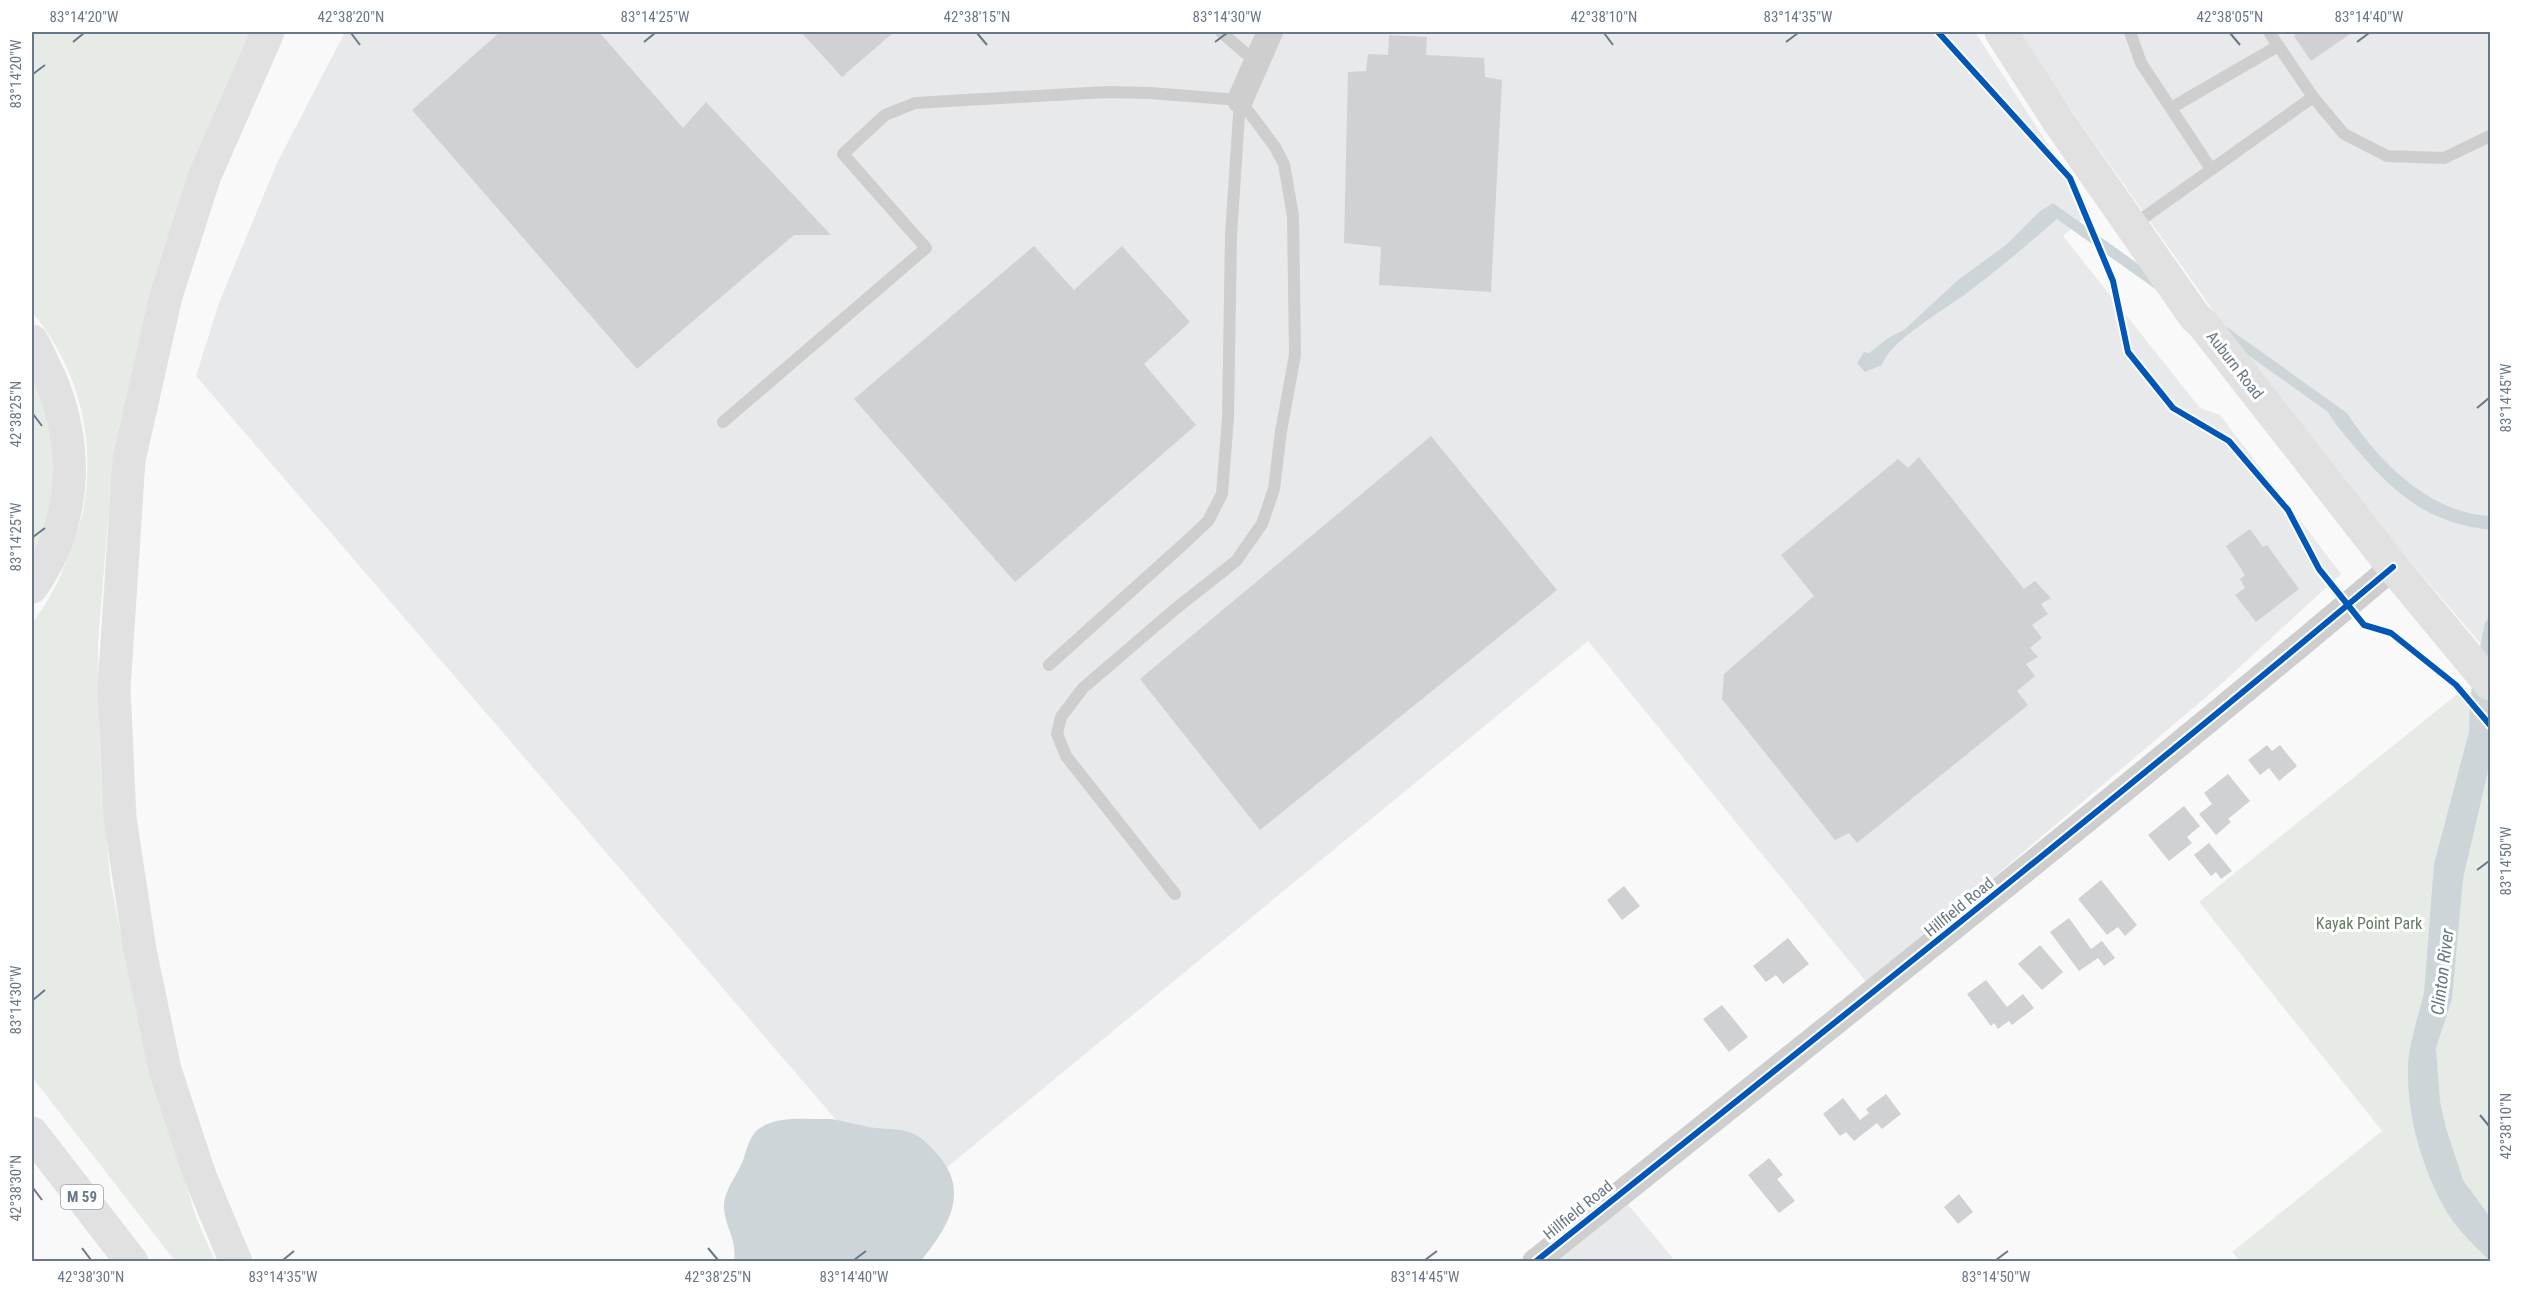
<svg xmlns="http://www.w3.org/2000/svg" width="2522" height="1293" font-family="'Roboto Condensed',sans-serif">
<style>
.built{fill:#e7e9ea}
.green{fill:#e7ebe6}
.water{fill:#ced5d9}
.building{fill:#d0d1d3}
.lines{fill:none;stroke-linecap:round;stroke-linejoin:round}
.lane{stroke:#cececf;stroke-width:12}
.street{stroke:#cececf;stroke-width:26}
.secondary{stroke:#e1e1e2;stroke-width:33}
.highway{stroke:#e1e1e2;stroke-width:33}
.cycleway-casing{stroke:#fff;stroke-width:10}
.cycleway{stroke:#0057b8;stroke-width:6}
.ticks{fill:none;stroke:#697888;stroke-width:2}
.labels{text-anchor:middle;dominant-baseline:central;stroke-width:6;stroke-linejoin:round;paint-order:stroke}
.shield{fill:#fff;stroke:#96a0ac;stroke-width:1.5}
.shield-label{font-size:15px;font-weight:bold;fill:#697888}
.street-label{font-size:16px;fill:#697888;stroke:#fff}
.park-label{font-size:16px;fill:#667a64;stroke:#fff}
.water-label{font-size:18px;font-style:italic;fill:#657883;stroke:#fff}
.neatline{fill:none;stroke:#697888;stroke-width:2}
.ticks-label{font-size:15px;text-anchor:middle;fill:#697888}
</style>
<rect width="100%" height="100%" fill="#f9f9f9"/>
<!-- built -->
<g class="built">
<path d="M 345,32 L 1975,32 L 2091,211 L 2063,236 L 2200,408 L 2220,415 L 2341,574 L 2219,686 L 1868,984 L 1588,641 L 906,1201 L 196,376 L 219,303 L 277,163 Z"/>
<path d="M 2019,32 L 2490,32 L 2490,617 L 2485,622 L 2481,644 L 2401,551 L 2256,371 L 2062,97 Z"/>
<path d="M 1625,1201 L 1675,1261 L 1549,1262 Z"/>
</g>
<!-- green -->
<g class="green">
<path d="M 33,32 L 253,32 L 119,445 L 108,520 L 98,643 L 100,758 L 110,879 L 138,1021 L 161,1106 L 196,1217 L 215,1261 L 175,1261 L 32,1077 L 32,623 C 52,598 63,573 72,543 C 75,533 81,523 83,512 C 96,439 80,370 32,312 Z"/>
<path d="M 32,377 C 56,420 60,479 47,527 C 43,538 36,550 32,561 Z"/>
<path d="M 2466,687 L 2490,733 L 2490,1261 L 2240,1261 L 2232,1252 L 2382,1131 L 2199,902 Z"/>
</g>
<!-- water -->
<g class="water">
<path d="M 2053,203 L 2347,413 C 2378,461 2429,513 2490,516 L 2490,530 C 2430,523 2398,497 2359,452 C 2348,438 2337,428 2328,412 L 2057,219 C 2026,246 1995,272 1963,296 C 1943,310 1889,342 1882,365 L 1865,372 L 1857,363 L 1864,352 L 1869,353 L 1888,338 L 1904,330 L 1958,280 L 2006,245 L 2039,212 Z"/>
<path d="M 2490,617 L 2490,762 L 2463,879 L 2452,999 L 2436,1048 L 2440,1101 L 2446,1128 L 2463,1180 L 2490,1217 L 2490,1261 C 2473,1244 2454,1227 2443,1205 C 2421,1165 2407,1114 2408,1068 C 2408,1046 2419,1014 2424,993 L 2434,864 L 2469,732 L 2470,698 L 2485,622 Z"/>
<path d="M 832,1119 C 843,1121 853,1124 864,1126 C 879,1130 900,1127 914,1134 C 924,1139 931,1147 938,1155 C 971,1193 947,1228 921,1261 L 734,1261 C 737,1238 725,1228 724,1208 C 723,1194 733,1181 739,1169 C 745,1159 746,1145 753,1135 C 769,1113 808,1120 832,1119 Z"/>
</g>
<!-- building -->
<g class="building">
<path d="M 500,32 L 599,32 L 683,128 L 706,102 L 831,235 L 794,235 L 637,369 L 412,110 Z"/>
<path d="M 801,32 L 894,32 L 842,77 Z"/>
<path d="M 2299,32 L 2353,32 L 2311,61 L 2294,36 Z"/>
<path d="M 1389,35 L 1427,37 L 1426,55 L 1484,58 L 1485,77 L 1502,80 L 1491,292 L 1379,285 L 1381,247 L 1344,243 L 1348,72 L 1366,71 L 1368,54 L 1388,55 Z"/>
<path d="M 1034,246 L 1074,290 L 1122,246 L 1190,322 L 1144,364 L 1196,425 L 1015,582 L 854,399 Z"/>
<path d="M 1431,436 L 1557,590 L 1260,830 L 1140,679 Z"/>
<path d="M 1919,457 L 2024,589 L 2035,581 L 2051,598 L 2041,604 L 2048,614 L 2032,625 L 2042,638 L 2030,648 L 2038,657 L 2026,664 L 2035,676 L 2017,691 L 2028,705 L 1857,843 L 1849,833 L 1835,840 L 1722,699 L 1724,674 L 1814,596 L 1781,555 L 1898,459 L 1908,468 Z"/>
<path d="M 2250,529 L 2263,547 L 2267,545 L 2299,589 L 2256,622 L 2235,595 L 2245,588 L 2240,579 L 2245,575 L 2226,546 Z"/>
<path d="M 2267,745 L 2272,751 L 2280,745 L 2297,766 L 2279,781 L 2269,768 L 2260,775 L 2248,760 Z"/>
<path d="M 2228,774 L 2250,801 L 2228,819 L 2231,822 L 2216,835 L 2199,814 L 2212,804 L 2204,793 Z"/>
<path d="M 2184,806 L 2200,826 L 2187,837 L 2192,843 L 2169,861 L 2148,835 Z"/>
<path d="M 2209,843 L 2232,871 L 2221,879 L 2216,872 L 2211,876 L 2194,855 Z"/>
<path d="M 2101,880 L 2137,925 L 2125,936 L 2118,927 L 2107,935 L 2078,899 Z"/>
<path d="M 1624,886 L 1640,906 L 1622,920 L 1607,900 Z"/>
<path d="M 2069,918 L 2091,949 L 2102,941 L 2115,958 L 2104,966 L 2098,958 L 2079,971 L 2050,932 Z"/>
<path d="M 1788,938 L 1809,964 L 1783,984 L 1776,975 L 1766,982 L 1753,966 Z"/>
<path d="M 2040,945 L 2063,972 L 2042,990 L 2018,964 Z"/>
<path d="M 1986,980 L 2007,1007 L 2023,994 L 2034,1008 L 2012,1025 L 2009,1021 L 1998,1029 L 1994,1023 L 1991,1026 L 1967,994 Z"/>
<path d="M 1722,1005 L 1748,1037 L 1729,1052 L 1703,1019 Z"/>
<path d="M 1886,1094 L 1901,1114 L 1882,1129 L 1877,1123 L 1854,1141 L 1846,1132 L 1840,1136 L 1823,1114 L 1843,1098 L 1860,1120 L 1869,1113 L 1866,1109 Z"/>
<path d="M 1769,1158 L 1783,1175 L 1777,1179 L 1795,1201 L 1779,1213 L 1748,1175 Z"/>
<path d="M 1959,1194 L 1973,1212 L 1958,1224 L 1944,1207 Z"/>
</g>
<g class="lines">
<!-- lane -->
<g class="lane">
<path d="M 1221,32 L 1257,63"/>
<path d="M 2130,32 L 2141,63 L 2211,169"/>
<path d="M 2313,97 L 2344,134 L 2387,156 L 2444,158 L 2490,136"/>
<path d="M 2171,108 L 2278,46"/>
<path d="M 2132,226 L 2313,97 L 2269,32"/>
<path d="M 723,422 L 926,248 L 843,154 L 885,115 L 915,103 L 1106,92 L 1150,93 L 1240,100 L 1275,147 L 1284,164 L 1293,216 L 1295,355 L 1281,431 L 1274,489 L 1262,524 L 1236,561 L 1174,610 L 1083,688 L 1061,717 L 1057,734 L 1066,756 L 1175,894"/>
<path d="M 1049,665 L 1188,540 L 1208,521 L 1222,494 L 1228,418 L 1231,235 L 1240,100"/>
</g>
<!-- street -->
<g class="street">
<path d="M 1240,100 L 1270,32"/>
<path d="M 1535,1262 C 1823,1032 2111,804 2393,567"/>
</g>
<!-- secondary -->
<path class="secondary" d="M 2001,32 L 2059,122 L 2195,317 L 2202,323 L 2393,567 L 2490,684"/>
<!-- highway -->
<g class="highway">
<path d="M 32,341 C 39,353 44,366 50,378 C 80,449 76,523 32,587"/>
<path d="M 32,1133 L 132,1262"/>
<path d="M 236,1262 L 200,1176 L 165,1070 L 140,950 L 120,818 L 114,689 L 129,460 L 166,296 L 205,175 L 268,32"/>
</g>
<defs>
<g id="cycleway">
<path d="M 1938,32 L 2070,178 L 2113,281 L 2128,352 L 2173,408 L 2229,441 L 2288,510 L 2319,569 L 2364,625 L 2391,633 L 2456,685 L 2490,725"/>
<path d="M 1535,1262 C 1823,1032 2111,804 2393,567"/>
</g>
</defs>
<!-- cycleway casing -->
<use href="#cycleway" class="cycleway-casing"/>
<!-- cycleway -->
<use href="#cycleway" class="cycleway"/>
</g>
<!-- ticks -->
<path class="ticks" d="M 351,33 L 360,45M 977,33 L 987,45M 1604,33 L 1613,45M 2230,33 L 2240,45M 73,42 L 84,33M 644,42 L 655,33M 1215,42 L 1227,33M 1786,42 L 1798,33M 2357,42 L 2369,33M 33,74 L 45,65M 2477,408 L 2489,398M 33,414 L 42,426M 33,537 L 45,528M 2477,870 L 2489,861M 33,1000 L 45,990M 2480,1115 L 2489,1126M 33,1188 L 42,1200M 82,1248 L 91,1260M 708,1248 L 718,1260M 283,1260 L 294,1251M 854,1260 L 866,1251M 1425,1260 L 1437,1251M 1996,1260 L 2008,1251"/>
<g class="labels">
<!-- shield labels -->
<rect class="shield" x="61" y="1185" width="42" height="24" rx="4.5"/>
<g class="shield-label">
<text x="82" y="1197">M 59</text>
</g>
<!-- street labels -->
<g class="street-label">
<text transform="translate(2235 365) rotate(52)">Auburn Road</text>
<text transform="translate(1959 907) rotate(-39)">Hillfield Road</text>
<text transform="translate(1578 1210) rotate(-39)">Hillfield Road</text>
</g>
<!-- park labels -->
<g class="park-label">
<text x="2369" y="923">Kayak Point Park</text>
</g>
<!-- water labels -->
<g class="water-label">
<text transform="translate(2442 972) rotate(-83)">Clinton River</text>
</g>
</g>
<!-- border -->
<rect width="2522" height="1293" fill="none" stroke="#ffffff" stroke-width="66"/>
<rect x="33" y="33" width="2456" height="1227" class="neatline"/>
<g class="ticks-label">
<text x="84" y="22">83°14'20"W</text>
<text x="351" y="22">42°38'20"N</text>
<text x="655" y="22">83°14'25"W</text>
<text x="977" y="22">42°38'15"N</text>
<text x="1227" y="22">83°14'30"W</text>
<text x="1604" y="22">42°38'10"N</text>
<text x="1798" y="22">83°14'35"W</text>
<text x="2230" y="22">42°38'05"N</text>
<text x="2369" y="22">83°14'40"W</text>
<text transform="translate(16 74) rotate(-90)" y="5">83°14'20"W</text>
<text transform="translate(2506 398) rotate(-90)" y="5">83°14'45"W</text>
<text transform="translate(16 414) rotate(-90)" y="5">42°38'25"N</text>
<text transform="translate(16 537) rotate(-90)" y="5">83°14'25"W</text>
<text transform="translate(2506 861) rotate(-90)" y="5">83°14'50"W</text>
<text transform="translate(16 1000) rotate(-90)" y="5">83°14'30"W</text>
<text transform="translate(2506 1126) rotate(-90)" y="5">42°38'10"N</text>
<text transform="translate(16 1188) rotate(-90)" y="5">42°38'30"N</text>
<text x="91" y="1282">42°38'30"N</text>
<text x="283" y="1282">83°14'35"W</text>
<text x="718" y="1282">42°38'25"N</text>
<text x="854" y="1282">83°14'40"W</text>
<text x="1425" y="1282">83°14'45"W</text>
<text x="1996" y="1282">83°14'50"W</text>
</g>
</svg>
